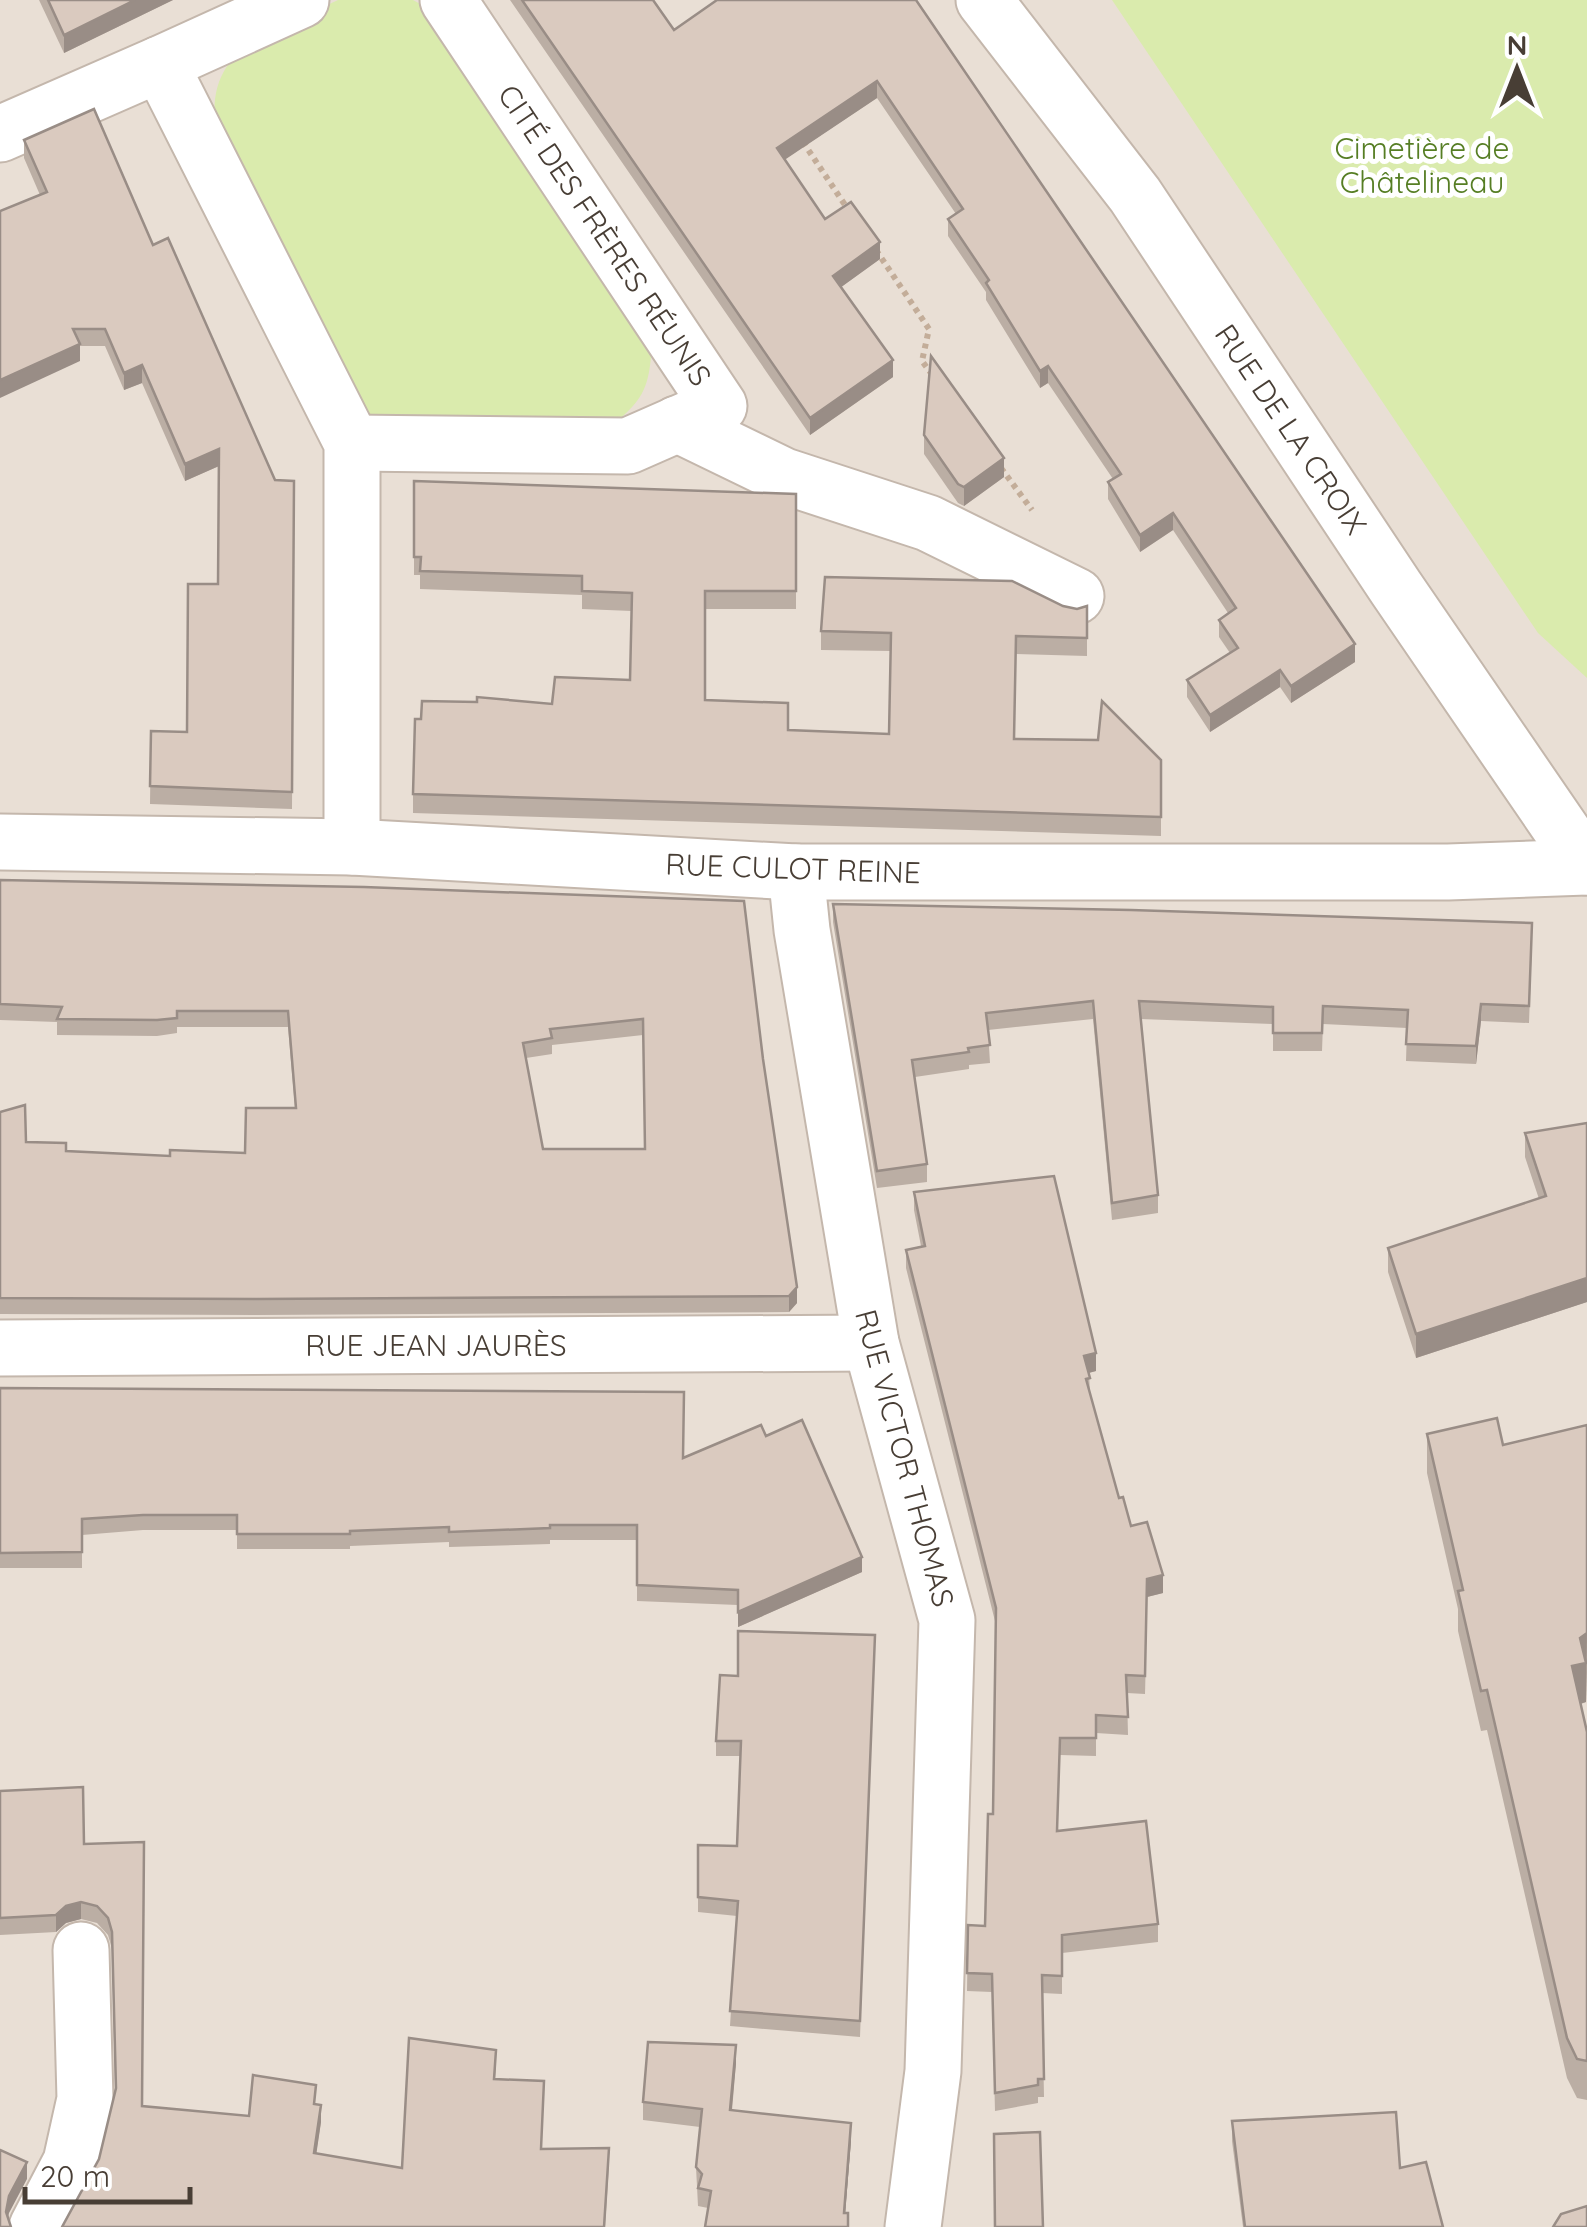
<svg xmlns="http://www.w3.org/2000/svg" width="1587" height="2227" font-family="Quicksand,sans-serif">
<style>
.residential{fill:#e9dfd5}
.green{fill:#daebad}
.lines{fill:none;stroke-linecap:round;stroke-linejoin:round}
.minor-casing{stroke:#c4b7ac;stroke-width:59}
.path{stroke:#c3ad99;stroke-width:6;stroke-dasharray:5 5;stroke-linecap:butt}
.minor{stroke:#fff;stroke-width:55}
.wall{fill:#bbaea4;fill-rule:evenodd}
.shaded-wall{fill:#998d86}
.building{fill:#dacabf;stroke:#998d86;stroke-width:2.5;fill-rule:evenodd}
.labels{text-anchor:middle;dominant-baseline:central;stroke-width:10;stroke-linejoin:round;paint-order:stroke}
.park-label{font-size:30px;fill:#567e24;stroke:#fff}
.street-label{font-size:30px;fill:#483e35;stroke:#fff}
</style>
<rect width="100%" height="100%" fill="#f5eee7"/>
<!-- residential -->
<rect class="residential" x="0" y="0" width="1587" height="2227"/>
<!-- green -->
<g class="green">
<path d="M 338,0 L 413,0 L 424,6 L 652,346 C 649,386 645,398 614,424 L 377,424 L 348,410 L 215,120 C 208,43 281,28 338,0 Z"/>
<path d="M 1112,0 L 1587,0 L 1587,678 L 1538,633 Z"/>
</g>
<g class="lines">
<defs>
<g id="minor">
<path d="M 301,0 L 160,64 L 352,443 L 352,847"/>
<path d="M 984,0 L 1135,195 L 1396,588 L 1587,867"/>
<path d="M 0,134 L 160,64"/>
<path d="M 677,424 L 784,476 L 928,523 L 1076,596"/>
<path d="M 352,443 L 628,446 L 719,406 L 448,0"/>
<path d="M 0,842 L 352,847 L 796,872 L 1448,872 L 1587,867"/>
<path d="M 796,872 L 802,930 L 871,1343 L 947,1620 L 933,2071 L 913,2227"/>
<path d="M 0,1348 L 871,1343"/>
<path d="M 37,2227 L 71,2162 L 85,2099 L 81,1950"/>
</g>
</defs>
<!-- minor casing -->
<use href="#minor" class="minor-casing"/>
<!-- path -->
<g class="path">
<path d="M 803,142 L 849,211"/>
<path d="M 876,250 L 929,329 L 922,361 L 934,377"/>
<path d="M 1001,468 L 1032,510"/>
</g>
<!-- minor -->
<use href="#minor" class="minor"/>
</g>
<!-- wall -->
<g class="wall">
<path d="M 39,0 L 173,0 L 64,53 Z"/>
<path d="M 510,0 L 653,0 L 674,30 L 916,0 L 1355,662 L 1291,703 L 1280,687 L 1210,732 L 1187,697 L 1187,680 L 1230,653 L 1219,637 L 1219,620 L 1228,613 L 1173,530 L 1140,552 L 1108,499 L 1108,482 L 1113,479 L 1048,383 L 1040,388 L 986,300 L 986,292 L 948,236 L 948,219 L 956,214 L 877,98 L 785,159 L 825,219 L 880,259 L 841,287 L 893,377 L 810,435 Z"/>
<path d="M 24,140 L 153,245 L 275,480 L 294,481 L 292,809 L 150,804 L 151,731 L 187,732 L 218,584 L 219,466 L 185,481 L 142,383 L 124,390 L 105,346 L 80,346 L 80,361 L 40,195 L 24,158 Z"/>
<path d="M 924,435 L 1004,477 L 964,506 L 958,503 L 924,454 Z"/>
<path d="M 414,481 L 796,494 L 796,609 L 705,609 L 705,700 L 788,730 L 889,734 L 891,651 L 821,650 L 821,631 L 1063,606 L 1077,609 L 1087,606 L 1087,656 L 1016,654 L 1014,739 L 1161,760 L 1161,836 L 413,813 L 413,794 L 552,704 L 630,680 L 632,611 L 582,609 L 582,595 L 420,589 L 420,575 L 414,575 Z"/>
<path d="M 0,880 L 364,887 L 763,1059 L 797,1303 L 789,1312 L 257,1315 L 0,1314 L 0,1112 L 26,1142 L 66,1151 L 170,1156 L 245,1153 L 295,1108 L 288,1027 L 177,1027 L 177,1033 L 157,1036 L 57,1035 L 57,1022 L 0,1020 ZM 643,1035 L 645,1149 L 543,1149 L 526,1058 L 552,1054 L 552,1045 Z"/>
<path d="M 833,904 L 1532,941 L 1529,1023 L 1481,1021 L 1476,1064 L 1406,1061 L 1407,1028 L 1323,1024 L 1322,1051 L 1273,1051 L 1273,1024 L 1141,1019 L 1158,1195 L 1158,1213 L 1112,1220 L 1093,1019 L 988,1030 L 990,1063 L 969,1065 L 969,1069 L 915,1077 L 927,1164 L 927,1182 L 877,1188 L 833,922 Z"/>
<path d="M 1525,1133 L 1587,1302 L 1416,1358 L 1388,1272 L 1388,1248 L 1539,1199 L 1525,1157 Z"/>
<path d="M 914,1192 L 1096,1371 L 1089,1373 L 1090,1394 L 1119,1498 L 1163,1593 L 1147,1597 L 1145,1694 L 1127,1693 L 1128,1735 L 1096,1733 L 1096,1756 L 1060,1755 L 1057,1831 L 1158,1924 L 1158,1942 L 1062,1953 L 1062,1994 L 1042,1993 L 1044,2097 L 1038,2097 L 1038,2103 L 995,2111 L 992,1992 L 967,1991 L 968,1925 L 985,1926 L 993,1814 L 996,1625 L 906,1268 L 906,1250 L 921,1246 L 914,1210 Z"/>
<path d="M 0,1388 L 683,1458 L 766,1436 L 862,1572 L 738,1627 L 738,1605 L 637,1601 L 637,1540 L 550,1540 L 550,1544 L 449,1547 L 449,1542 L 350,1546 L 350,1549 L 237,1549 L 237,1530 L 143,1530 L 82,1535 L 82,1568 L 0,1568 Z"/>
<path d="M 1587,1425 L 1587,1672 L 1586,1702 L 1581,1704 L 1587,1732 L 1587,2100 L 1577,2098 L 1567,2078 L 1487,1730 L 1481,1731 L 1458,1631 L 1458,1609 L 1427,1473 L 1427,1434 L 1503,1445 Z"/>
<path d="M 875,1635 L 860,2037 L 730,2026 L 737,1916 L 698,1912 L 698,1845 L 737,1846 L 741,1756 L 716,1756 L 716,1741 L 738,1676 Z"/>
<path d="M 0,1791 L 84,1844 L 144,1842 L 142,2106 L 249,2116 L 316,2104 L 321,2122 L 316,2153 L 402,2168 L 496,2067 L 495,2079 L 542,2149 L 609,2165 L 605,2227 L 62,2227 L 99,2159 L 115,2090 L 112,1949 L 108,1935 L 97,1923 L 81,1919 L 66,1923 L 56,1932 L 0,1935 Z"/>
<path d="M 736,2063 L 732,2111 L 851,2141 L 845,2213 L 708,2208 L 698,2206 L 696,2167 L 700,2127 L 643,2120 L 643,2102 Z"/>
<path d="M 1232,2121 L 1400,2168 L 1443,2227 L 1243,2227 L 1232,2141 Z"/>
</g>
<!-- shaded-wall -->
<g class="shaded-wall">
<path d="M 135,0 L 173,0 L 64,53 L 64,35 Z"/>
<path d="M 877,81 L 877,98 L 777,165 L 777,148 Z"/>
<path d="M 880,242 L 880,259 L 833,293 L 833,276 Z"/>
<path d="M 80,344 L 80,361 L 0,398 L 0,380 Z"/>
<path d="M 893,360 L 893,377 L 810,435 L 810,418 Z"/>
<path d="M 142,365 L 142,383 L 124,390 L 124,373 Z"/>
<path d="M 1048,366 L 1048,383 L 1040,388 L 1040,371 Z"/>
<path d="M 219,449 L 219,466 L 185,481 L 185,464 Z"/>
<path d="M 1004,458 L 1004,477 L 964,506 L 964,487 Z"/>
<path d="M 1173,513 L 1173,530 L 1140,552 L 1140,535 Z"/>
<path d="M 1355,644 L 1355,662 L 1291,703 L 1291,686 Z"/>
<path d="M 1280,670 L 1280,687 L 1210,732 L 1210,715 Z"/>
<path d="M 1481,1004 L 1481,1021 L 1476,1064 L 1476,1046 Z"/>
<path d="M 1587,1278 L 1587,1302 L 1416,1358 L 1416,1334 Z"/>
<path d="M 797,1287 L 797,1303 L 789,1312 L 789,1296 Z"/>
<path d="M 1096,1353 L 1096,1371 L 1084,1374 L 1084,1356 Z"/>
<path d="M 862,1557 L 862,1572 L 738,1627 L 738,1612 Z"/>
<path d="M 1163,1575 L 1163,1593 L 1147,1597 L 1145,1694 L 1147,1579 Z"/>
<path d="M 1587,1633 L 1586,1702 L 1572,1706 L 1572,1666 L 1580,1638 Z"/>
<path d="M 81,1902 L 81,1919 L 66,1923 L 56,1932 L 56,1915 L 66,1906 Z"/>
<path d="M 736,2045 L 736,2063 L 730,2128 L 730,2110 Z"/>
<path d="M 321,2105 L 321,2122 L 314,2170 L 314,2153 Z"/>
<path d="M 851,2123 L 851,2141 L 844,2227 L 844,2213 Z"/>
<path d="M 27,2162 L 27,2179 L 9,2213 L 6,2227 L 6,2212 L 9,2196 Z"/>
</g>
<!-- building -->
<g class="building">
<path d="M 48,0 L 135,0 L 64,35 Z"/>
<path d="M 522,0 L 653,0 L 674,30 L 717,0 L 916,0 L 1355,644 L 1291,686 L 1280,670 L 1210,715 L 1187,680 L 1238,648 L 1219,620 L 1236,608 L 1173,513 L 1140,535 L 1108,482 L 1121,474 L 1048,366 L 1040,371 L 986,283 L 989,280 L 948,219 L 963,209 L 877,81 L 777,148 L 825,219 L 851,202 L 880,242 L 833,276 L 893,360 L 810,418 Z"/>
<path d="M 94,109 L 153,245 L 168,238 L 275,480 L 294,481 L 292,792 L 150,786 L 151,731 L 187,732 L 188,584 L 218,584 L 219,449 L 185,464 L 142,365 L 124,373 L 105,329 L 73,329 L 80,344 L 0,380 L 0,211 L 47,192 L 24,140 Z"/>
<path d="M 931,356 L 1004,458 L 964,487 L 958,484 L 924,435 Z"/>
<path d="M 414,481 L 796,494 L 796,591 L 705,591 L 705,700 L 788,703 L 788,730 L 889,734 L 891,633 L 821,631 L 825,577 L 1012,581 L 1063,606 L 1077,609 L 1087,606 L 1087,638 L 1016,636 L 1014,739 L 1098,740 L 1102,701 L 1161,760 L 1161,817 L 413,794 L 415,719 L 421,719 L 422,701 L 477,702 L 477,697 L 552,704 L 555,677 L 630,680 L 632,593 L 582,591 L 582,576 L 420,571 L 421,557 L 414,557 Z"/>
<path d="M 0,880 L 364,887 L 744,901 L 763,1059 L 797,1287 L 789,1296 L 257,1299 L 0,1298 L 0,1112 L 25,1105 L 26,1142 L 66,1143 L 66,1151 L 170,1156 L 170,1150 L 245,1153 L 246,1108 L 296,1108 L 288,1011 L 177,1011 L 177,1018 L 157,1020 L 57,1019 L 62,1007 L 0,1004 ZM 643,1019 L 645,1149 L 543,1149 L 523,1043 L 552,1038 L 550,1029 Z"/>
<path d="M 833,904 L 1131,910 L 1532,923 L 1529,1006 L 1481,1004 L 1476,1046 L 1406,1044 L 1408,1010 L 1323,1006 L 1322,1033 L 1273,1033 L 1273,1007 L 1139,1001 L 1158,1195 L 1112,1203 L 1093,1001 L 986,1013 L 990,1045 L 968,1048 L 969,1052 L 912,1060 L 927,1164 L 877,1171 Z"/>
<path d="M 1587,1123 L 1587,1278 L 1416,1334 L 1388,1248 L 1546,1196 L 1525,1133 Z"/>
<path d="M 1054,1176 L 1096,1353 L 1084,1356 L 1090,1378 L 1086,1379 L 1119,1498 L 1123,1497 L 1131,1526 L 1147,1522 L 1163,1575 L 1147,1579 L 1145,1676 L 1126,1675 L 1128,1717 L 1096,1715 L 1096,1738 L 1060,1738 L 1057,1831 L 1146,1821 L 1158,1924 L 1062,1935 L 1062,1976 L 1042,1975 L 1044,2079 L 1038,2079 L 1038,2085 L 995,2093 L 992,1974 L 967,1973 L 968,1925 L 985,1926 L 988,1814 L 993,1814 L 996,1608 L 906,1250 L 925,1246 L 914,1192 Z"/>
<path d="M 0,1388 L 684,1392 L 683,1458 L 761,1425 L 766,1436 L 802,1420 L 862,1557 L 738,1612 L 738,1590 L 637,1585 L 637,1525 L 550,1525 L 550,1528 L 449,1532 L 449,1527 L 350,1531 L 350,1534 L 237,1534 L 237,1515 L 143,1515 L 82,1519 L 82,1552 L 0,1553 Z"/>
<path d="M 1497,1418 L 1503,1445 L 1587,1425 L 1587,1633 L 1580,1638 L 1586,1663 L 1572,1666 L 1587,1732 L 1587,2061 L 1577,2059 L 1567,2038 L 1487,1690 L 1481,1691 L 1458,1591 L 1463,1590 L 1427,1434 Z"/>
<path d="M 738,1631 L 875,1635 L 860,2021 L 730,2011 L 738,1901 L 698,1897 L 698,1845 L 737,1846 L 741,1741 L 716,1741 L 720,1675 L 738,1676 Z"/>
<path d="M 83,1787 L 84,1844 L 144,1842 L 142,2106 L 249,2116 L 253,2075 L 316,2085 L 314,2104 L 321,2105 L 314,2153 L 402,2168 L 409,2038 L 496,2050 L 494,2079 L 544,2081 L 541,2149 L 609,2148 L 604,2227 L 62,2227 L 99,2159 L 116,2088 L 112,1932 L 108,1918 L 97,1906 L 81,1902 L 66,1906 L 56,1915 L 0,1918 L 0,1791 Z"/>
<path d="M 648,2042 L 736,2045 L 730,2110 L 851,2123 L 844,2213 L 848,2213 L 848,2227 L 705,2227 L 711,2191 L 698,2188 L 702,2174 L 696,2167 L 702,2109 L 643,2102 Z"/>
<path d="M 1396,2112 L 1400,2168 L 1426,2162 L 1443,2227 L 1245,2227 L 1232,2121 Z"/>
<path d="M 1040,2132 L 1043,2227 L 995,2227 L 994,2134 Z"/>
<path d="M 0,2150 L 27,2162 L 9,2196 L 6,2212 L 11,2227 L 0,2227 Z"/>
<path d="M 1587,2206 L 1587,2227 L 1553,2227 L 1561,2214 Z"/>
</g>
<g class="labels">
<!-- park labels -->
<g class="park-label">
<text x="1422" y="148">Cimetière de<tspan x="1422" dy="34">Châtelineau</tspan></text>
</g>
<!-- street labels -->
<g class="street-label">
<text transform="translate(605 235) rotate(56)">CITÉ DES FRÈRES RÉUNIS</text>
<text transform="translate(1291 429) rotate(56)">RUE DE LA CROIX</text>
<text transform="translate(793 868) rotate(2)">RUE CULOT REINE</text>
<text x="436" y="1345">RUE JEAN JAURÈS</text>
<text transform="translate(905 1458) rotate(75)">RUE VICTOR THOMAS</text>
</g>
</g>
<!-- north arrow -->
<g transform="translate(1517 70)" stroke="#ffffff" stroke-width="8" paint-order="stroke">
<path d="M0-8L18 38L0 25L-18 38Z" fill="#483e35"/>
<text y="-15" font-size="28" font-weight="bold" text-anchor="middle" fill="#483e35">N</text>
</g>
<!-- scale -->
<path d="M25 2187v15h165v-15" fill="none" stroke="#483e35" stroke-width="5"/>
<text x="40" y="2187" font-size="30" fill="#483e35" stroke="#ffffff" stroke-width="8" paint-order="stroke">20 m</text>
</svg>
